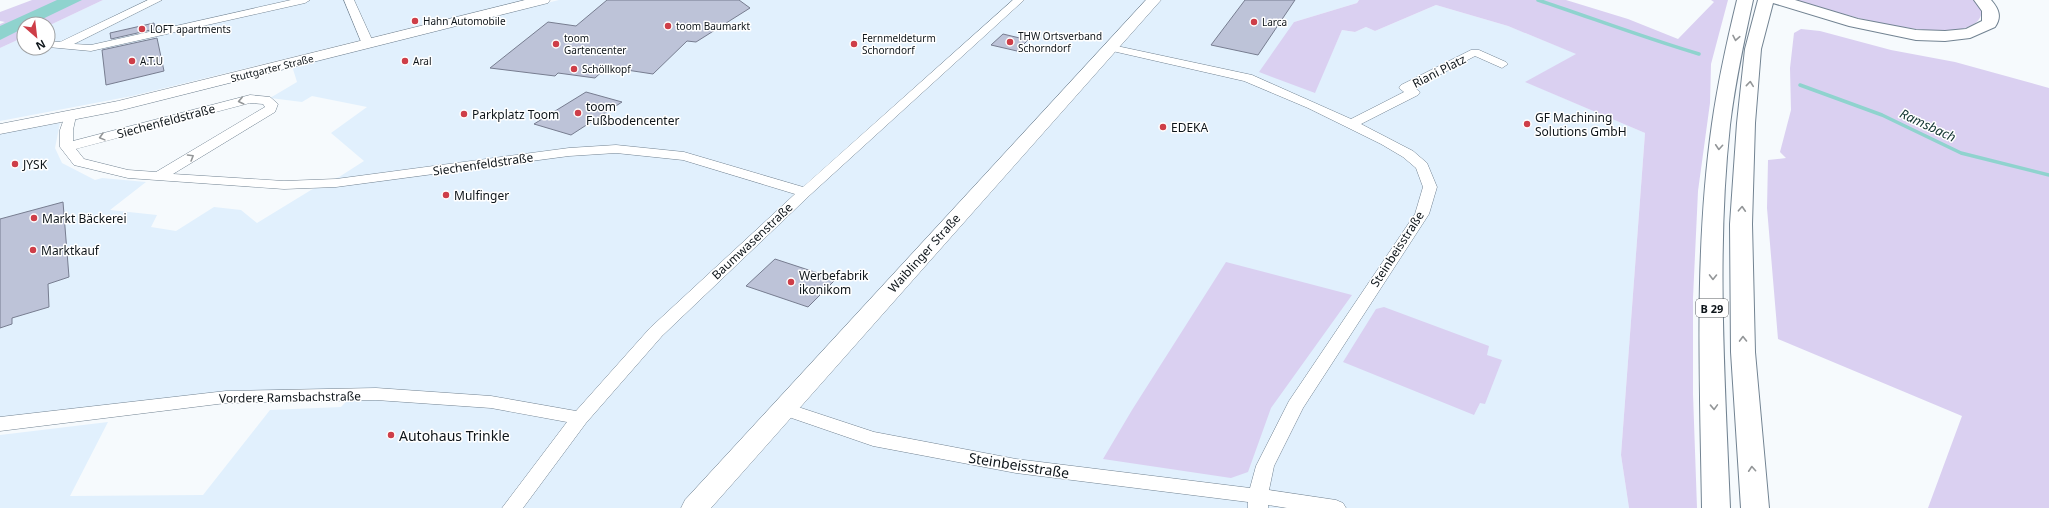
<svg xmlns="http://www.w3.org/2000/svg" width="2049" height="508" font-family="'Noto Sans',sans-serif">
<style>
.built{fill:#e1f0fd}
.green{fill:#dad0f1}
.water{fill:#8fd3ce}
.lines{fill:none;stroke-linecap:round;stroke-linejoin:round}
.stream{stroke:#8fd3ce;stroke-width:3.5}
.building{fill:#bdc3d8;stroke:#777d90}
.street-casing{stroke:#728392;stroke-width:1}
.secondary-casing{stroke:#728392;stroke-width:1}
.highway-casing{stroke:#728392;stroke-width:2}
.street{fill:#fff;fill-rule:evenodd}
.secondary{fill:#fff;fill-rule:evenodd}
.highway{fill:#fff;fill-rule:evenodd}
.oneway{stroke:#939698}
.poi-dot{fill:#ce3e48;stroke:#fff;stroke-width:1.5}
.labels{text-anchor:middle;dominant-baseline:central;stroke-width:3;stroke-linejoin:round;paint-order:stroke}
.far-poi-label{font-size:10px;fill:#0e151a;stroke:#fff;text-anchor:start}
.far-street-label{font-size:10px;fill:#0e151a;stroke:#fff}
.shield{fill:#fff;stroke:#565b5f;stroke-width:1}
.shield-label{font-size:11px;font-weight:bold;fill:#0e151a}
.street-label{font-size:12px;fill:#0e151a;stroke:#fff}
.poi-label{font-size:12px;fill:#0e151a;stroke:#fff;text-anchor:start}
.water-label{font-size:13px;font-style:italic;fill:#123532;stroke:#fff}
.near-poi-label{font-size:14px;fill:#0e151a;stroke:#fff;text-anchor:start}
.near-street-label{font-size:14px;fill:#0e151a;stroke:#fff}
</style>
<rect width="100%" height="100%" fill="#f6fafd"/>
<!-- built -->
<g class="built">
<path d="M 103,0 L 525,0 L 132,96 L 0,121 L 0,48 L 24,37 L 24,48 L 48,48 L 48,26 Z"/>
<path d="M 559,0 L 1359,0 L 1357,3 L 1294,22 L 1314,93 L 1342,30 L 1355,32 L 1366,27 L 1375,31 L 1436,5 L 1508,26 L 1577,54 L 1526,82 L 1645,133 L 1621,455 L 1629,508 L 0,508 L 0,435 L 108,422 L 70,496 L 203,495 L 270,410 L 341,407 L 358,389 L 0,422 L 0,133 L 60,123 L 55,148 L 62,163 L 95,180 L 102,178 L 146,182 L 110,210 L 157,215 L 151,227 L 176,231 L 214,207 L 241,210 L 257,223 L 311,190 L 339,177 L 364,161 L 331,133 L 367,107 L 312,96 L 302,102 L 270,98 L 297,82 L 292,66 Z"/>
</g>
<!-- green -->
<g class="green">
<path d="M 32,0 L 103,0 L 48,26 L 48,24 L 24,24 L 24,37 L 0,48 L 0,24 L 5,22 L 0,21 L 0,12 Z"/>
<path d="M 1359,0 L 1566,0 L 1628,19 L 1678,39 L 1714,2 L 1711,0 L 1728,0 L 1711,64 L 1710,103 L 1698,191 L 1693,298 L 1693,394 L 1697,508 L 1629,508 L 1621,455 L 1645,133 L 1525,82 L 1576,54 L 1508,26 L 1436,5 L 1375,31 L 1366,27 L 1355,32 L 1342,30 L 1315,93 L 1259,72 L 1294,22 L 1357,3 Z"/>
<path d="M 1796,0 L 1974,0 L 1982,9 C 1982,59 1820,8 1796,0 Z"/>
<path d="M 1801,29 L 1820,31 L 1891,50 L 1955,62 L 2049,88 L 2049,508 L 1928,508 L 1962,416 L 1778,339 L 1767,208 L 1768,160 L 1786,158 L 1780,152 L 1791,110 L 1790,68 L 1794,33 Z"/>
<path d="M 1226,262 L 1352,295 L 1271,408 L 1248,472 L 1231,478 L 1103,459 L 1132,410 Z"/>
<path d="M 1384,307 L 1489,346 L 1487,355 L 1502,360 L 1485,404 L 1480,403 L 1474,415 L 1343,362 L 1376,309 Z"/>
</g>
<!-- water -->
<path class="water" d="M 57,0 L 82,0 L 32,24 L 24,24 L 24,28 L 0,40 L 0,26 Z"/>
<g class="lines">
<!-- stream -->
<g class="stream">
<path d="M 1538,0 C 1592,18 1645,38 1699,54"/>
<path d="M 1800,85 L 1882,115 L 1961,153 L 2049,175"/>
</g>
</g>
<!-- building -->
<g class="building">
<path d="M 607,0 L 739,0 L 750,8 L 696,42 L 687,41 L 653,74 L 607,67 L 595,78 L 558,73 L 555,76 L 490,68 L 548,22 L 576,26 Z"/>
<path d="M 1245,0 L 1295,0 L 1258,55 L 1211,45 Z"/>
<path d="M 154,23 L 155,29 L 111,39 L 110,33 Z"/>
<path d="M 1003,34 L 1028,40 L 1017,51 L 991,45 Z"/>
<path d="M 157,38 L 164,71 L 106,85 L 102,50 Z"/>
<path d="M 586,92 L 622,102 L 571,135 L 534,124 Z"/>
<path d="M 63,202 L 69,277 L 48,284 L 49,307 L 12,318 L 12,324 L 0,328 L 0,219 Z"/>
<path d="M 775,259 L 836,279 L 808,307 L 746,286 Z"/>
</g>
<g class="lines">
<defs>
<g id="street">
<path d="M 148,0 L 162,0 L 74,44 L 91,45 L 291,0 L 310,0 L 305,3 L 91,51 L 48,47 L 48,41 L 60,42 Z"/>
<path d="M 344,0 L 354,0 L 374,44 L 372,46 L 364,46 L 362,44 Z"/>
<path d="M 1013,0 L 1024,0 L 810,195 L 662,336 L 586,423 L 523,508 L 502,508 L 567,422 L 491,408 L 376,400 L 226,403 L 0,431 L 0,417 L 226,391 L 376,388 L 491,396 L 576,411 L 650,328 L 795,194 L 683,160 L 616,153 L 569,156 L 336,187 L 284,189 L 128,178 L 74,165 L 60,147 L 60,130 L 66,113 L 70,112 L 76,116 L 73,130 L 73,141 L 250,95 L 270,97 L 278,104 L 275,112 L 173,174 L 284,181 L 336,179 L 569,148 L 616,145 L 684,152 L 803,187 ZM 250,103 L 263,104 L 265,107 L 156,172 L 128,170 L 84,159 L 76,149 Z"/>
<path d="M 1112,45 L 1252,75 L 1351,119 L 1404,92 L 1399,88 L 1401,85 L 1471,50 L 1479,50 L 1506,62 L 1508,64 L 1502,68 L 1475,56 L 1415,88 L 1420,92 L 1418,95 L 1361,124 L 1413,151 L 1427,163 L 1437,187 L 1429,214 L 1303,408 L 1274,466 L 1269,490 L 1336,500 L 1343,503 L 1346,508 L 1287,508 L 1268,505 L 1268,508 L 1248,508 L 1248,502 L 1016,473 L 873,446 L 780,414 L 777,409 L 780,404 L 786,403 L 874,432 L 1016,459 L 1250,488 L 1256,466 L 1289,401 L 1415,214 L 1423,187 L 1416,168 L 1403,157 L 1381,144 L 1308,108 L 1244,81 L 1108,50 L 1106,48 L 1108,46 Z"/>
</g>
<g id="secondary">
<path d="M 525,0 L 550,0 L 548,3 L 118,111 L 0,134 L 0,124 L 118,101 Z"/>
<path d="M 1146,0 L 1161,0 L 711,508 L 681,508 L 685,500 Z"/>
</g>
<g id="highway">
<path d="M 1737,0 L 1753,0 C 1744,41 1735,83 1730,125 C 1716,252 1725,381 1730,508 L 1702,508 C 1700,381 1694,251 1712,124 C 1718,82 1727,41 1737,0 Z"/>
<path d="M 1758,0 L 1795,0 L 1858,19 L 1916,30 L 1945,31 L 1966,29 L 1982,21 L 1982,11 L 1974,0 L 1991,0 C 1999,9 2002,17 1995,27 L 1970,38 L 1945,41 L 1916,40 L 1849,26 L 1773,3 L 1761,49 L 1755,123 L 1752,224 L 1755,352 L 1769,508 L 1741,508 L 1731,352 L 1730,224 L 1737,123 L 1745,49 Z"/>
</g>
</defs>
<!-- street casing -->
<use href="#street" class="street-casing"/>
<!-- secondary casing -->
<use href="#secondary" class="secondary-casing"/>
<!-- highway casing -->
<use href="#highway" class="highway-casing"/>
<!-- street -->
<use href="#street" class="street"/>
<!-- secondary -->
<use href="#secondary" class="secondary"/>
<!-- highway -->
<use href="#highway" class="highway"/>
</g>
<!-- one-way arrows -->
<defs><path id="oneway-chevron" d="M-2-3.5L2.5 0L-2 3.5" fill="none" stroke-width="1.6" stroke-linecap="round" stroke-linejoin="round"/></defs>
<g class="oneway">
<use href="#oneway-chevron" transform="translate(1736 38) rotate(101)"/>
<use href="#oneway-chevron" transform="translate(1750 84) rotate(-84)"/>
<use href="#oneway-chevron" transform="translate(241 101) rotate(167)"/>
<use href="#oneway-chevron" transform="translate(102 137) rotate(165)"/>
<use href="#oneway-chevron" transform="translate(1719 147) rotate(94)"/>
<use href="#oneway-chevron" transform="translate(191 157) rotate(-31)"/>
<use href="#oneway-chevron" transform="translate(1742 209) rotate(-87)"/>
<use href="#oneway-chevron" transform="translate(1713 277) rotate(91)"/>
<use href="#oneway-chevron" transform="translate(1743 339) rotate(-91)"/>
<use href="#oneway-chevron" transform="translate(1714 407) rotate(88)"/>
<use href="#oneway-chevron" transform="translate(1752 469) rotate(-94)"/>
</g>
<!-- markers -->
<g class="poi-dot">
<circle cx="415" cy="21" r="4"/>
<circle cx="1254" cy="22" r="4"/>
<circle cx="668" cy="26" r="4"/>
<circle cx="142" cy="29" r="4"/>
<circle cx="1010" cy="42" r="4"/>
<circle cx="556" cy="44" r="4"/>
<circle cx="854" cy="44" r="4"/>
<circle cx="132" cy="61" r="4"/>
<circle cx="405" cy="61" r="4"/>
<circle cx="574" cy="69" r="4"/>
<circle cx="578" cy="113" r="4"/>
<circle cx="464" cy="114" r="4"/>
<circle cx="1527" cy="124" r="4"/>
<circle cx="1163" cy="127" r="4"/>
<circle cx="15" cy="164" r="4"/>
<circle cx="446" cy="195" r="4"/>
<circle cx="34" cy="218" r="4"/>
<circle cx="33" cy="250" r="4"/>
<circle cx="791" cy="282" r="4"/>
<circle cx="391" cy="435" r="4"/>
</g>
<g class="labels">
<!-- far-poi labels -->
<g class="far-poi-label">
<text x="423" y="21">Hahn Automobile</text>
<text x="1262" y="22">Larca</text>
<text x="676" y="26">toom Baumarkt</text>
<text x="150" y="29">LOFT apartments</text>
<text x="1018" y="36">THW Ortsverband<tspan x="1018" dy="12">Schorndorf</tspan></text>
<text x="564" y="38">toom<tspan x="564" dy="12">Gartencenter</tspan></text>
<text x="862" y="38">Fernmeldeturm<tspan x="862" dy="12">Schorndorf</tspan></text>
<text x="140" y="61">A.T.U</text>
<text x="413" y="61">Aral</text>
<text x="582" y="69">Schöllkopf</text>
</g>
<!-- far-street labels -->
<g class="far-street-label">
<text transform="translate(272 68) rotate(-14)">Stuttgarter Straße</text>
</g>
<!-- shield labels -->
<rect class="shield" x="1696" y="299" width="32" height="18" rx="3"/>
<g class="shield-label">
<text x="1712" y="308">B 29</text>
</g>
<!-- street labels -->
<g class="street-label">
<text transform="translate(1439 71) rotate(-27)">Riani Platz</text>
<text transform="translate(166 121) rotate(-15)">Siechenfeldstraße</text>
<text transform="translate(483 164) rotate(-8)">Siechenfeldstraße</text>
<text transform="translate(752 241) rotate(-43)">Baumwasenstraße</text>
<text transform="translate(1397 249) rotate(-57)">Steinbeisstraße</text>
<text transform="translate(924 253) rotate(-48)">Waiblinger Straße</text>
<text transform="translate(290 397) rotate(-1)">Vordere Ramsbachstraße</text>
</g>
<!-- poi labels -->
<g class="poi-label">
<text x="586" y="106">toom<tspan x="586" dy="14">Fußbodencenter</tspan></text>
<text x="472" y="114">Parkplatz Toom</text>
<text x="1535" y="117">GF Machining<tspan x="1535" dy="14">Solutions GmbH</tspan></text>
<text x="1171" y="127">EDEKA</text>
<text x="23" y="164">JYSK</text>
<text x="454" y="195">Mulfinger</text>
<text x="42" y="218">Markt Bäckerei</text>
<text x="41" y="250">Marktkauf</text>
<text x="799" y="275">Werbefabrik<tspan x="799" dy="14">ikonikom</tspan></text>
</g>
<!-- water labels -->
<g class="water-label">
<text transform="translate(1928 125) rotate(25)">Ramsbach</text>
</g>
<!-- near-poi labels -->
<g class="near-poi-label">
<text x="399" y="435">Autohaus Trinkle</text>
</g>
<!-- near-street labels -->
<g class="near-street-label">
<text transform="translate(1019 465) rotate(9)">Steinbeisstraße</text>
</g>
</g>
<!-- north arrow -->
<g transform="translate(36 36) rotate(152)"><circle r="19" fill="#ffffff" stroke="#9fa1a3"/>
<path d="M0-3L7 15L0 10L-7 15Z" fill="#ce3e48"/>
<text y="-6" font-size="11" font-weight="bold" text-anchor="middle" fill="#0e151a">N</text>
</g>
</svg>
